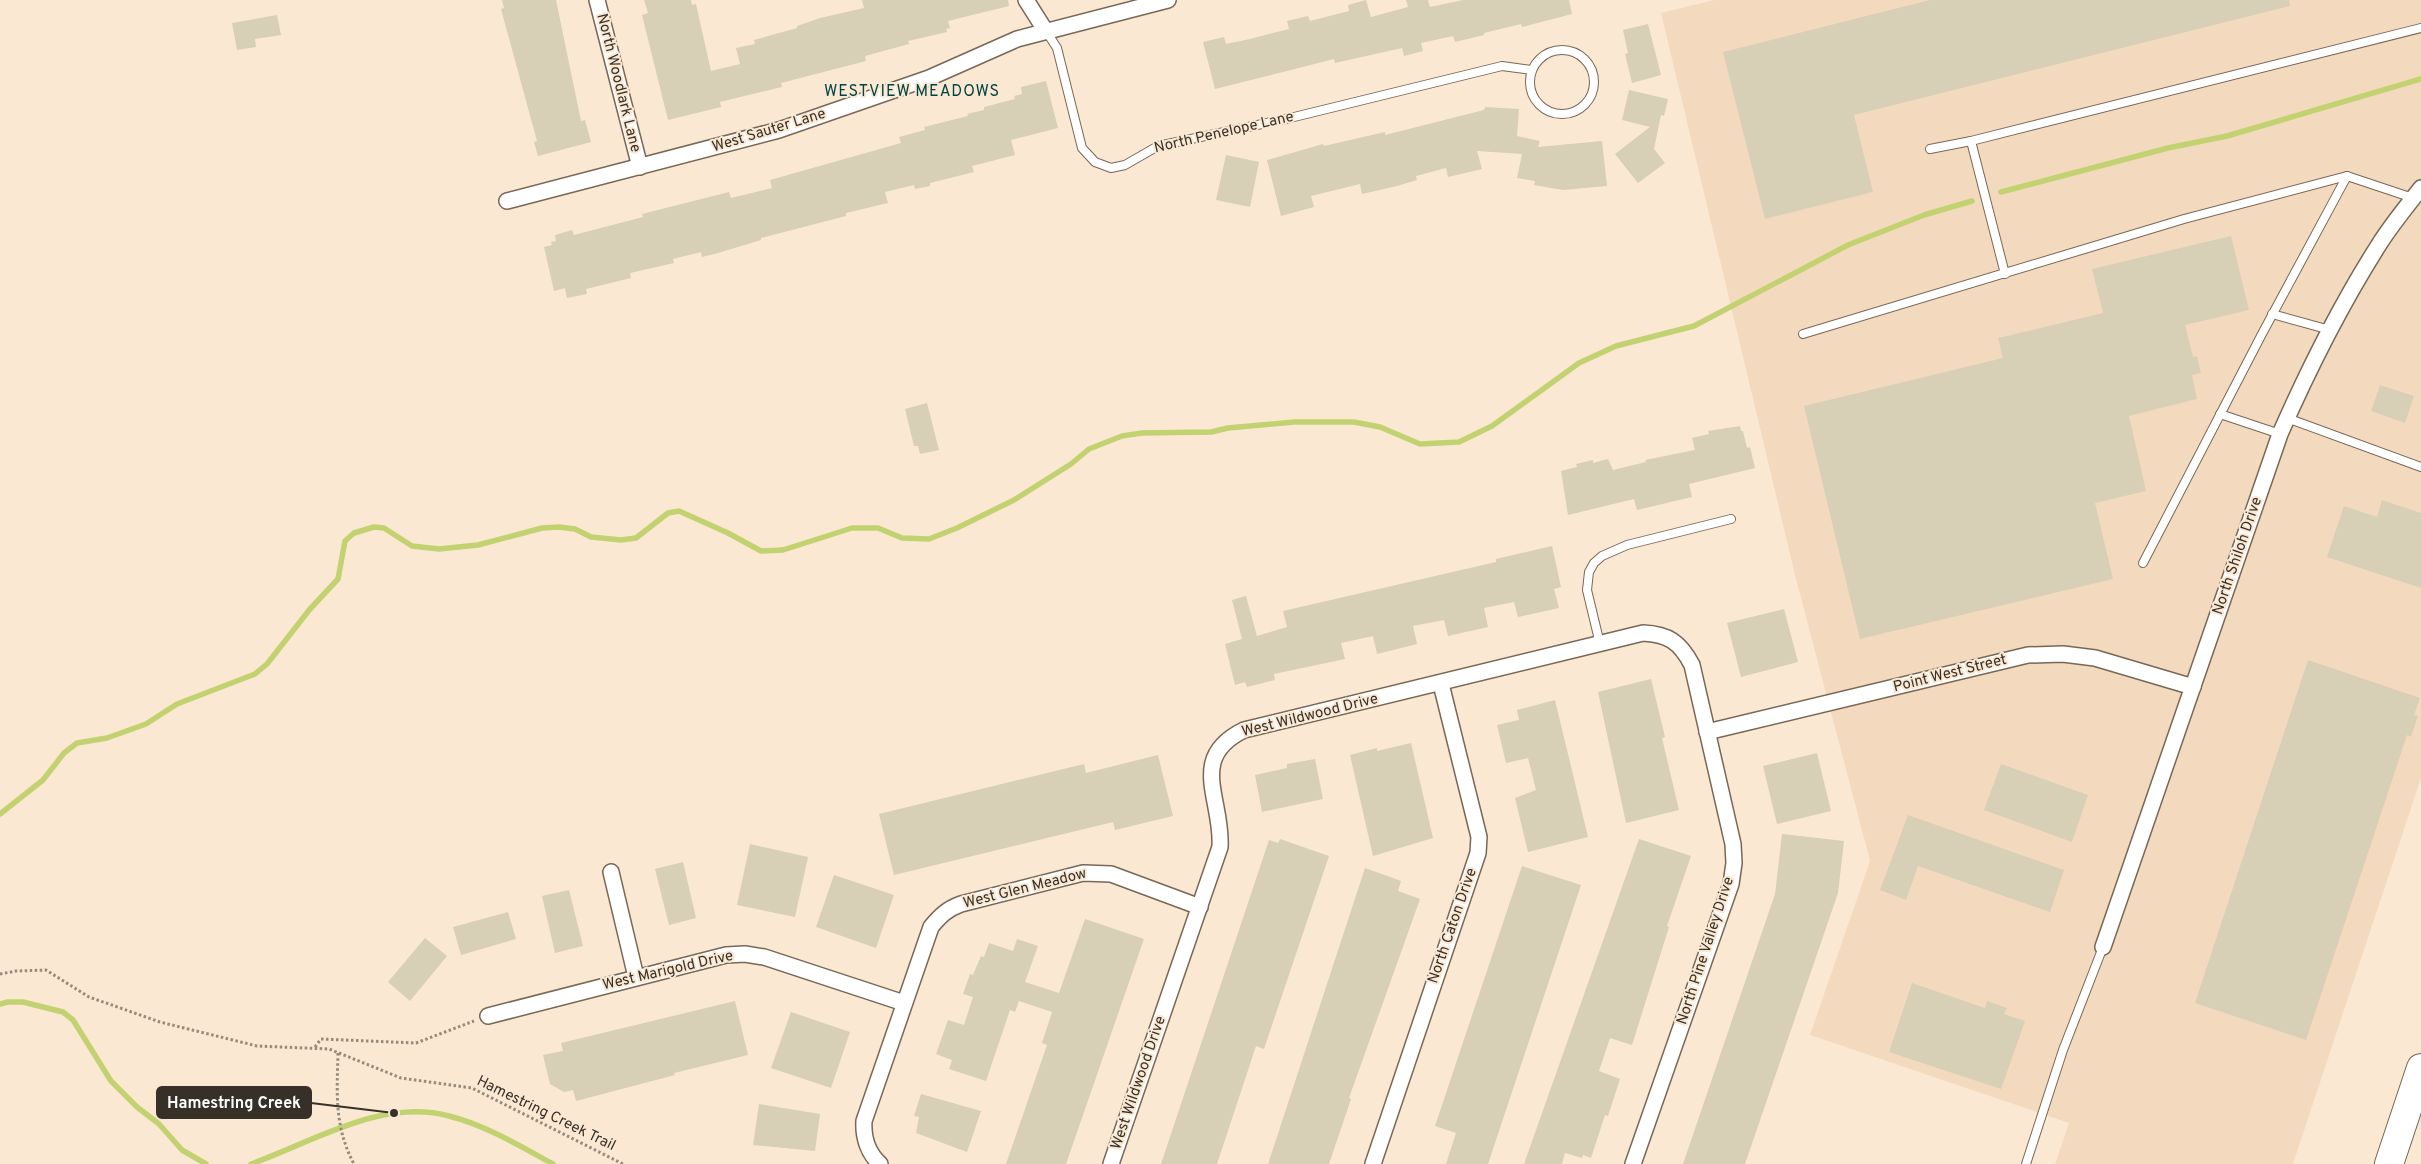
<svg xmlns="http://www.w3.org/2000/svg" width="2421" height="1164" font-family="Overpass,sans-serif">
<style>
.built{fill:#f3dabf}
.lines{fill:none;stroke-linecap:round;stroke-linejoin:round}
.stream{stroke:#c2d271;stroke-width:5.5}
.building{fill:#d7cfb6}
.service-casing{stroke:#786755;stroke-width:10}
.minor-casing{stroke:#786755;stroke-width:18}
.motorway-casing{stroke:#786755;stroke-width:30}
.path{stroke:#968a7b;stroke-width:3;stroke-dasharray:2.5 2.5;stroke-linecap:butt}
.service{stroke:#fff;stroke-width:8}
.minor{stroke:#fff;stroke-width:15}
.motorway{stroke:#fff;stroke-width:28}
.labels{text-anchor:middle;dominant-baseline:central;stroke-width:4;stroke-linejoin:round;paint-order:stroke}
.street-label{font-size:15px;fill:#373028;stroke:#fbe8d3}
.neighbourhood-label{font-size:16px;letter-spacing:1px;fill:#004340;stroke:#fbe8d3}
.leader{fill:none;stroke:#373028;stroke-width:2}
.callout-dot{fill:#373028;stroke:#fbe8d3;stroke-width:2}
.callout{fill:#373028;stroke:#373028;stroke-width:2}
.callout-label{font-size:16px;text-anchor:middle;font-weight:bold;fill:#fff}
</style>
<rect width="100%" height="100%" fill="#fbe8d3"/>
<!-- built -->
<path class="built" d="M 1714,0 L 2421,0 L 2421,778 L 2293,1164 L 2055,1164 L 2069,1123 L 1810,1035 L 1870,861 L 1795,575 L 1661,13 Z"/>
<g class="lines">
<!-- stream -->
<g class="stream">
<path d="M 2001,192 L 2168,148 L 2227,136 L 2421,79"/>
<path d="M 0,814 L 43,780 L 64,753 L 77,743 L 107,738 L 146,724 L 177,704 L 255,674 L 267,664 L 310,609 L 338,579 L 345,541 L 354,533 L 374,527 L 384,528 L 412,546 L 439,549 L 478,545 L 542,528 L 559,527 L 575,529 L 591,537 L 621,540 L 636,538 L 668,513 L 679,511 L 728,533 L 761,551 L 783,550 L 852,528 L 878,528 L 902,538 L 929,539 L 957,528 L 1014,500 L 1071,464 L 1089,449 L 1122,436 L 1142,433 L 1211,432 L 1228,428 L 1294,422 L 1354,422 L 1380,427 L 1420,444 L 1459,442 L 1492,426 L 1579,363 L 1616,346 L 1694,326 L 1848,245 L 1924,215 L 1972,201"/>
<path d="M 0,1004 L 8,1002 L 23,1002 L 63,1012 L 73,1020 L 111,1081 L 137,1107 L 159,1124 L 182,1150 L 206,1164"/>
<path d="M 251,1164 C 313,1142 381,1098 449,1116 C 485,1125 520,1146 553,1164"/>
</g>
</g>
<!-- building -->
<g class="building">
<path d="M 502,0 L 556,0 L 581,121 L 585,120 L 591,142 L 538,156 L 534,142 L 537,141 L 501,9 L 504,8 Z"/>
<path d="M 644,0 L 691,0 L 692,5 L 696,4 L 711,71 L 740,64 L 736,48 L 755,44 L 754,40 L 797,28 L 797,26 L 820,18 L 864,8 L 862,0 L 1008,0 L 1009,6 L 948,21 L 950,28 L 946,29 L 947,32 L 908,41 L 909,44 L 865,56 L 866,61 L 781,83 L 782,87 L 720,102 L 721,107 L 668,120 L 642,15 L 648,13 Z"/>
<path d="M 1366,0 L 1371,17 L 1408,7 L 1406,0 L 1428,0 L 1430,7 L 1463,0 L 1569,0 L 1572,14 L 1522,27 L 1521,24 L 1484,33 L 1484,35 L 1455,42 L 1453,36 L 1421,43 L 1423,51 L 1404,56 L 1402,48 L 1335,63 L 1334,59 L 1215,89 L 1203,42 L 1224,37 L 1226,44 L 1250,39 L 1289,29 L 1287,21 L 1308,16 L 1310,21 L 1349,11 L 1348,5 Z"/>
<path d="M 1930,0 L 2289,0 L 2290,6 L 1854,115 L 1873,192 L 1765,219 L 1723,52 Z"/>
<path d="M 277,15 L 281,35 L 255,39 L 256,47 L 237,50 L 232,23 Z"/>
<path d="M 1648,24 L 1661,75 L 1632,83 L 1625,54 L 1628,53 L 1623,30 Z"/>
<path d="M 1046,81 L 1058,128 L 1011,140 L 1015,155 L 972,166 L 974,172 L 930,183 L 930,186 L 915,189 L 914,185 L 885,192 L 888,203 L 846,213 L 846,216 L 761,238 L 761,240 L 718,253 L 702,257 L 701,252 L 673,259 L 674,263 L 630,273 L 631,278 L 586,289 L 587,294 L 567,298 L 565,288 L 554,291 L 544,247 L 552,245 L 551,242 L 556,241 L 555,235 L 572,230 L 574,235 L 643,217 L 642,214 L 729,192 L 731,198 L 772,188 L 770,180 L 901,143 L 899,137 L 925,130 L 924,127 L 968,116 L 967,114 L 984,110 L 984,107 L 1015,99 L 1014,96 L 1022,94 L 1021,87 Z"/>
<path d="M 1629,90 L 1668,99 L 1664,116 L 1661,115 L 1654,149 L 1665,163 L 1638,183 L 1615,154 L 1650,127 L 1622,120 Z"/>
<path d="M 1485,107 L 1519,109 L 1517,136 L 1540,141 L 1538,147 L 1602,141 L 1607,186 L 1563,190 L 1534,185 L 1535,181 L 1517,178 L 1522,154 L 1477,151 L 1482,169 L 1448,177 L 1446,168 L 1416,176 L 1417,180 L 1397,186 L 1362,194 L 1360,184 L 1311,196 L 1314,207 L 1281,216 L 1267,160 L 1323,144 L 1324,146 L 1385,132 L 1385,135 L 1484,110 Z"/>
<path d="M 1226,155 L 1259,162 L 1250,207 L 1216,200 Z"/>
<path d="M 2231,236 L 2249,310 L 2185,325 L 2193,357 L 2197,356 L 2201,373 L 2192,375 L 2197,399 L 2129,416 L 2146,491 L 2095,503 L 2113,579 L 1860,639 L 1804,406 L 2003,358 L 1998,338 L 2103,313 L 2092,269 Z"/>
<path d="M 2380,385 L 2414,396 L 2405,423 L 2371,411 Z"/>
<path d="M 927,403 L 939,450 L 920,454 L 918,446 L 914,446 L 905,409 Z"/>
<path d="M 1740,426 L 1741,431 L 1743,431 L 1747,448 L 1750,447 L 1755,468 L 1689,484 L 1692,497 L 1637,510 L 1634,499 L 1568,515 L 1561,471 L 1577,467 L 1576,464 L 1593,460 L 1593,463 L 1608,459 L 1613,470 L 1646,462 L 1645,460 L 1695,450 L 1692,438 L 1709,434 L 1708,431 Z"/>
<path d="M 2382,500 L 2421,513 L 2421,588 L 2327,557 L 2344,506 L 2377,517 Z"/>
<path d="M 1552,546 L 1561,587 L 1554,589 L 1559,608 L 1518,617 L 1514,602 L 1484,608 L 1488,627 L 1448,636 L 1444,620 L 1413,626 L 1417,644 L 1377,654 L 1373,636 L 1341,643 L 1345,659 L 1274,674 L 1275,680 L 1247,687 L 1245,682 L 1235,685 L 1225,644 L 1242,639 L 1232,600 L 1246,596 L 1257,636 L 1287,627 L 1283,611 L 1496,562 L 1496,559 Z"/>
<path d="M 1784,609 L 1798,662 L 1741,677 L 1727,623 Z"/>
<path d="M 2308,660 L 2420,698 L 2414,715 L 2418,716 L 2411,737 L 2407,735 L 2306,1040 L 2195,1003 Z"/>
<path d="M 1651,679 L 1665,737 L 1662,738 L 1679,810 L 1626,823 L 1598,692 Z"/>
<path d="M 1555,700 L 1588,837 L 1528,852 L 1515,798 L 1536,790 L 1528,758 L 1506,763 L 1497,725 L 1519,720 L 1517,710 Z"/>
<path d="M 1411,743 L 1433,838 L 1373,856 L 1350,755 L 1377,748 L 1377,751 Z"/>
<path d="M 1817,753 L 1831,811 L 1777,824 L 1763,766 Z"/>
<path d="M 1158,755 L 1173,816 L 1115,830 L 1113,822 L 894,875 L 879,814 L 1084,764 L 1086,773 Z"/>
<path d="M 1315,759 L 1323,799 L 1262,812 L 1255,775 L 1287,768 L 1287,764 Z"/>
<path d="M 2001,764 L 2088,795 L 2072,842 L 1984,810 Z"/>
<path d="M 1908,815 L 2064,870 L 2050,912 L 1918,866 L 1906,900 L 1880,890 Z"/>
<path d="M 1782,834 L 1844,841 L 1838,893 L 1745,1164 L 1683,1164 L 1775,894 Z"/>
<path d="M 1280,839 L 1329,856 L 1264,1049 L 1256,1046 L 1217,1164 L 1161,1164 L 1269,840 L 1278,843 Z"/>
<path d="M 1639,839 L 1691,856 L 1667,926 L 1669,927 L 1632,1045 L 1610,1038 L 1599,1071 L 1620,1079 L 1608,1116 L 1605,1115 L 1591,1158 L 1583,1155 L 1582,1158 L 1565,1153 L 1562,1164 L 1524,1164 Z"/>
<path d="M 750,844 L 808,857 L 795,917 L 737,905 Z"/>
<path d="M 683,862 L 696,918 L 669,925 L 655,869 Z"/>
<path d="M 1522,866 L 1581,885 L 1488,1164 L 1446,1164 L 1456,1133 L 1435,1126 Z"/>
<path d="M 1365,868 L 1401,881 L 1398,891 L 1420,899 L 1349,1098 L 1351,1099 L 1329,1164 L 1268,1164 Z"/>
<path d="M 834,875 L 894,895 L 876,948 L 816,927 Z"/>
<path d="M 569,890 L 583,946 L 555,953 L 542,896 Z"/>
<path d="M 508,912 L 516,939 L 461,955 L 453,927 Z"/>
<path d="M 1085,919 L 1144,939 L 1066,1164 L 1006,1164 L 1047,1045 L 1042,1043 L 1052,1012 L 1019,1001 L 1015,1012 L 1010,1010 L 986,1081 L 949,1069 L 952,1060 L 936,1054 L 948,1020 L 964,1025 L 973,997 L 963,994 L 970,974 L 973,975 L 981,956 L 984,957 L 989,943 L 1013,951 L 1017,939 L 1038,946 L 1025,982 L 1059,993 Z"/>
<path d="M 425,938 L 447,956 L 410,1001 L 388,982 Z"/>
<path d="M 1912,983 L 1985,1008 L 1987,1001 L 2007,1008 L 2004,1014 L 2025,1021 L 2001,1089 L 1889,1052 Z"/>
<path d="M 735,1001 L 748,1055 L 674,1073 L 675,1075 L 576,1101 L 573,1090 L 564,1092 L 550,1084 L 543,1055 L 563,1051 L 561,1043 Z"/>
<path d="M 791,1012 L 850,1032 L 831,1088 L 771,1068 Z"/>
<path d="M 921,1094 L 981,1111 L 967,1152 L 916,1133 L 919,1117 L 914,1116 Z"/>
<path d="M 759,1104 L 820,1114 L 815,1151 L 753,1145 Z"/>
</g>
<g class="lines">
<defs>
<g id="service">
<path d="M 1046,31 L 1057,48 L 1082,148 L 1095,162 L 1111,168 L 1125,165 L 1158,146 L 1290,118 L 1502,66 L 1532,70"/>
<circle cx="1562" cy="82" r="32"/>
<path d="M 1971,141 L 2005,274"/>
<path d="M 1930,149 L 1971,141 L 2421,28"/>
<path d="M 2272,314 L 2330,330"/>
<path d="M 1803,334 L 2184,219 L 2347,176"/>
<path d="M 2220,414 L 2280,434"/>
<path d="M 2287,418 L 2421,467"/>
<path d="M 2143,563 L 2263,332 L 2347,176 L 2413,198"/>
<path d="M 1600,644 L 1587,590 L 1589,572 L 1594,563 L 1602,556 L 1627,545 L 1731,519"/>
<path d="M 2026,1164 L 2063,1050 L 2103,947"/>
</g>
<g id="minor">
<path d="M 597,0 L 640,167"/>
<path d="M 1026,0 L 1045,30"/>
<path d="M 507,201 L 779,130 L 929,78 L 1017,39 L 1168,0"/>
<path d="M 1707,732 L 2028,655 L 2063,654 L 2095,658 L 2193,687"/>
<path d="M 611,872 L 636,977"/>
<path d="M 2103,947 L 2280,434 C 2309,368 2341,304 2380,243 C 2392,224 2407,206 2421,188"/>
<path d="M 488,1016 L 726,955 L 745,954 L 764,957 L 904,1003"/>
<path d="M 880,1164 C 868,1153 863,1137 864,1121 L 931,927 C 940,916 947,909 961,904 L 1083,873 L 1111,874 L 1200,907"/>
<path d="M 1111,1164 L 1220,847 C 1223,799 1187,758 1244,730 L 1643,633 C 1668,634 1680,642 1692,665 L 1733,844 L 1734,863 L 1731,884 L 1633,1164"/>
<path d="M 1373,1164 L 1478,853 L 1479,837 L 1441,684"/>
</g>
<path id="motorway" d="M 2389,1164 L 2421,1068"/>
</defs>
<!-- service casing -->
<use href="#service" class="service-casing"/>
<!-- minor casing -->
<use href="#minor" class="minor-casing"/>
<!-- motorway casing -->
<use href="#motorway" class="motorway-casing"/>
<!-- path -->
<g class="path">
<path d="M 0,974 L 16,971 L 46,970 L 89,997 L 160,1022 L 257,1046 L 329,1049 L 401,1078 L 472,1088 L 623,1164"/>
<path d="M 315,1047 L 321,1039 L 416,1043 L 474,1021"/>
<path d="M 338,1053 C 337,1094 334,1126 354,1164"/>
</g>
<!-- service -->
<use href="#service" class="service"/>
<!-- minor -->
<use href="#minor" class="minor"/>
<!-- motorway -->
<use href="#motorway" class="motorway"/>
</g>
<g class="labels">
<!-- street labels -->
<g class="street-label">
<text transform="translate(618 83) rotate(76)">North Woodlark Lane</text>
<text transform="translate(769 131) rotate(-17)">West Sauter Lane</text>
<text transform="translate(1224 133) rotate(-13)">North Penelope Lane</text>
<text transform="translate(2238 556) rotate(-71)">North Shiloh Drive</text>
<text transform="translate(1950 674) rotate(-14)">Point West Street</text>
<text transform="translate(1310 716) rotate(-14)">West Wildwood Drive</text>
<text transform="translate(1025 889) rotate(-14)">West Glen Meadow</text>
<text transform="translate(1453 926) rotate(-71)">North Caton Drive</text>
<text transform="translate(1706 951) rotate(-72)">North Pine Valley Drive</text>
<text transform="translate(668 971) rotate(-13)">West Marigold Drive</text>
<text transform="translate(1139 1083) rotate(-71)">West Wildwood Drive</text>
<text transform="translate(546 1114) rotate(26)">Hamestring Creek Trail</text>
</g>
<!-- neighbourhood labels -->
<g class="neighbourhood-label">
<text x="912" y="92">WESTVIEW MEADOWS</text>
</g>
</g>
<!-- callouts -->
<path class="leader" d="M394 1113L311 1103"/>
<circle class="callout-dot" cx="394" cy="1113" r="5"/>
<rect class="callout" x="157" y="1087" width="154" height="31" rx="5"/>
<g class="callout-label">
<text x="234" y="1108">Hamestring Creek</text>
</g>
</svg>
